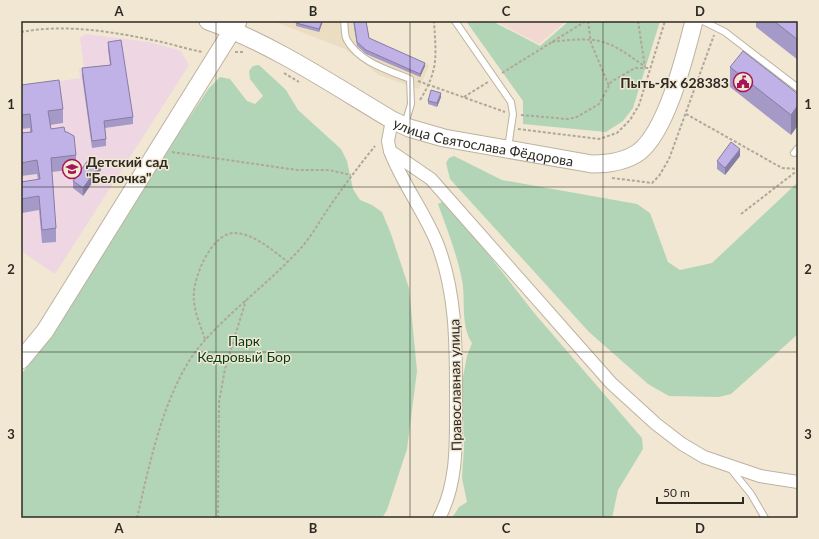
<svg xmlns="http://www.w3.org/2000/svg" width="819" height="539" font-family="Lato,sans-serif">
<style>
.built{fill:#eaddc2}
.education{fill:#eed7e2}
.medical{fill:#f1d8d1}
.green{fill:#b3d5b7}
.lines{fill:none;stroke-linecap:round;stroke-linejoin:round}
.lane-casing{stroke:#bcb3a0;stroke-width:8}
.street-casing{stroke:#bcb3a0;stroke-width:14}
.secondary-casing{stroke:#bcb3a0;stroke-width:19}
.path{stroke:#afa798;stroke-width:2;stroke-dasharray:3 2;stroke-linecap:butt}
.lane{stroke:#fff;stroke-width:6}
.street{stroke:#fff;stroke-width:12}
.secondary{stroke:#fff;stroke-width:17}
.wall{fill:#a599c7}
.shaded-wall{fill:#867da2}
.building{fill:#c0b2e7;stroke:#867da2}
.grid{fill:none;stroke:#2e2a23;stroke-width:1;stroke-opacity:0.55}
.labels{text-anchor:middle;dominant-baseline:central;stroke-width:3;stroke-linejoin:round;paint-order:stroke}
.poi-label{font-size:14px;font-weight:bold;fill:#2e2a23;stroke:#f1e7d3;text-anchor:end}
.street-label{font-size:14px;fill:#2e2a23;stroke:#f1e7d3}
.park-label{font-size:14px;fill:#053c16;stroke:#f1e7d3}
.neatline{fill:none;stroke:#2e2a23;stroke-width:1.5}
.grid-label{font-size:13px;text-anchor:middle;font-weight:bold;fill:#2e2a23}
</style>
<rect width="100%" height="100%" fill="#f1e7d3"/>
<!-- built -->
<path class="built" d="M 273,21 L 366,21 L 370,41 L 429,65 L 419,89 L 379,75 L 345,49 Z"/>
<!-- education -->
<path class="education" d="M 86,34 L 149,42 L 181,51 L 189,65 L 55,274 L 21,251 L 21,87 L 80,78 L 79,69 L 84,68 L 80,38 Z"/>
<!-- medical -->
<path class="medical" d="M 495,21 L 566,21 L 539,44 Z"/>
<!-- green -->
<g class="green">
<path d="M 466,21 L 492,21 L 540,46 L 569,21 L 660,21 L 633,108 L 623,121 L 606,132 L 523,124 L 523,101 Z"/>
<path d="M 259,65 L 286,90 L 298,110 L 341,149 L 347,161 L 353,189 L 360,200 L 372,205 L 382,212 L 391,234 L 409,288 L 417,371 L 407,449 L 387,510 L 382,518 L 21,518 L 21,374 L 32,361 L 74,299 L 167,151 L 209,88 L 220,77 L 230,79 L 247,101 L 255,104 L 263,96 L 250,79 L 249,71 L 253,66 Z"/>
<path d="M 454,156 L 502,180 L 637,204 L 650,213 L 668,262 L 680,270 L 712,263 L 798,182 L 798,334 L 731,394 L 719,397 L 669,396 L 648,384 L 589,332 L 450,179 L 446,163 L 449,158 Z"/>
<path d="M 444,201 L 459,217 L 535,314 L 642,438 L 643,449 L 618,490 L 612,518 L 452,518 L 459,507 L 467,502 L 462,478 L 464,447 L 462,382 L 467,356 L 472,343 C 460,324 466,301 462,280 C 457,254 447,229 438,204 Z"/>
</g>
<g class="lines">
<defs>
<g id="lane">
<path d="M 344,21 C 345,26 344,35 347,40 C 359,62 388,70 410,79 L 411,104 L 405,124"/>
<path d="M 455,21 L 511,102 L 513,114 L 508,148"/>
<path d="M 703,21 L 725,32 L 798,88"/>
<path d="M 794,153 L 798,148"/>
<path d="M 730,468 L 751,494 L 765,518"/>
</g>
<g id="street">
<path d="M 392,120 L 388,141 L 390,151 C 402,183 424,211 437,243 C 457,294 456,348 456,402 C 456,441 458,483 439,518"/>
<path d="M 390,151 L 431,179 L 611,383 L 656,424 L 682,444 L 704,457 L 760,476 L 798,482"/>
</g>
<g id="secondary">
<path id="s1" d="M 208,21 C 273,44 333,85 392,120 L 409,128 L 444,138 L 592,164 C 609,164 625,162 639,152 C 667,130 685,56 694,21"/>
<path d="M 21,360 L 45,331 L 238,21"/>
</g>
</defs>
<!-- lane casing -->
<use href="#lane" class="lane-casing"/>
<!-- street casing -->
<use href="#street" class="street-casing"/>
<!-- secondary casing -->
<use href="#secondary" class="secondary-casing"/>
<!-- path -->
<g class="path">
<path d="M 588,21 L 591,43 L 609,86"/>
<path d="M 638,21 L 645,67"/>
<path d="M 21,32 C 65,24 109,31 152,40 C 169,43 186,49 203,52"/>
<path d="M 552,42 C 599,36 607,39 644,66"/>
<path d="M 235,52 L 245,52"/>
<path d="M 284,73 L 299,82"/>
<path d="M 502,73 L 586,21"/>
<path d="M 418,81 L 505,112"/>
<path d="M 464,97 L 488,82"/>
<path d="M 420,100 C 439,69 436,56 434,21"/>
<path d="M 686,114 L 782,168 L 798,169"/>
<path d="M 521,115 L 568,119 L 577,117 L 599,104 L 611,82 L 616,79 L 635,68 L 650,68"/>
<path d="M 518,129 L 599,139 L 617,133 L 630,120 L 639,105 L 665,21"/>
<path d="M 172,152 L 297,170 L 329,170 L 351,175"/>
<path d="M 612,178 L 652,183 L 659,176 L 669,159 L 714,35"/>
<path d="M 741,214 L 798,170"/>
<path d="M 205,339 C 201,327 195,314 194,301 C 191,281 211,232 235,233 C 255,234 273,251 288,262"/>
<path d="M 137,518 C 150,462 166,381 206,339 C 235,307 271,281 300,249 C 311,237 319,222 328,209 C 343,187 358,167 375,146"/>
<path d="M 218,518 L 219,402 L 225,369 L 246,300"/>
</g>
<!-- lane -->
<use href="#lane" class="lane"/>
<!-- street -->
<use href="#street" class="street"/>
<!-- secondary -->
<use href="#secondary" class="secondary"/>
</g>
<!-- wall -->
<g class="wall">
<path d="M 290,21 L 323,21 L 319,32 L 296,26 L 296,23 Z"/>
<path d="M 353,21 L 366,21 L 369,38 L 425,66 L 420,77 L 366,54 L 357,46 Z"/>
<path d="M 756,21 L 798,21 L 798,60 L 756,27 Z"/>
<path d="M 108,42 L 133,117 L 133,124 L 105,128 L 106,139 L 106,146 L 92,148 L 82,76 L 82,68 L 110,65 L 108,49 Z"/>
<path d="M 730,67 L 798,94 L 798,125 L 791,135 L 730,87 Z"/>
<path d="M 21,85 L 63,109 L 63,123 L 50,125 L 51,129 L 65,132 L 76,155 L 76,169 L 52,172 L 56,228 L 56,242 L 42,243 L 39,210 L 22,213 L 22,224 L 21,224 L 21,182 L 38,180 L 37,174 L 21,176 L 21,133 L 30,132 L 30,128 L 21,129 Z"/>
<path d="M 441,97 L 437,107 L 428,104 L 428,101 Z"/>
<path d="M 740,156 L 725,175 L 717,169 L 717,161 Z"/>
<path d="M 101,170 L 83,196 L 73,188 L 73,181 Z"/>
</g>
<!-- shaded-wall -->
<g class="shaded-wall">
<path d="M 322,21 L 323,21 L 319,32 L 319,29 Z"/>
<path d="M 425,63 L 425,66 L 420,77 L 420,74 Z"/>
<path d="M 441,93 L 441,97 L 437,107 L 437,103 Z"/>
<path d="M 798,105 L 798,125 L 791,135 L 791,115 Z"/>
<path d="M 740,149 L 740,156 L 725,175 L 725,168 Z"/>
<path d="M 101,163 L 101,170 L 83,196 L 83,188 Z"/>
</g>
<!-- building -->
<g class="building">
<path d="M 296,21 L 322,21 L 319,29 L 296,23 Z"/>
<path d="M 354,21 L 366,21 L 369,38 L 425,63 L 420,74 L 366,50 L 357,42 Z"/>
<path d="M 774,21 L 798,21 L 798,40 Z"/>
<path d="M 121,40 L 133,117 L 104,121 L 106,139 L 92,141 L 82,68 L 111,65 L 108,42 Z"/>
<path d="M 743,51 L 798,94 L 798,105 L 791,115 L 730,67 Z"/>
<path d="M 59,80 L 63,109 L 48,111 L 51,129 L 64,127 L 65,132 L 67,132 L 74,136 L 76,155 L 51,158 L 56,228 L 42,230 L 39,196 L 21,199 L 21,182 L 40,179 L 37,160 L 21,163 L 21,133 L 32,132 L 30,114 L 21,115 L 21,85 Z"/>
<path d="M 431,90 L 441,93 L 437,103 L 428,101 Z"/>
<path d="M 731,142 L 740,149 L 725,168 L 717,161 Z"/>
<path d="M 91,156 L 101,163 L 83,188 L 73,181 Z"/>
<path d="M 21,201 L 22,210 L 21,210 Z"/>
</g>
<!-- grid -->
<path class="grid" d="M 216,21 L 216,518M 410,21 L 410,518M 603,21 L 603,518M 21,187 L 798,187M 21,352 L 798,352"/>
<!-- icons -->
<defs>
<symbol id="civic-ring" viewBox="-11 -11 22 22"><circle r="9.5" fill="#f1e7d3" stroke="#a41457" stroke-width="1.5"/><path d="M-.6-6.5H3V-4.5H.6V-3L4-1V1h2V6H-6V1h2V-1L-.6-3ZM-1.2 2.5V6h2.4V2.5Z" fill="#a41457"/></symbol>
<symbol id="school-ring" viewBox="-11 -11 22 22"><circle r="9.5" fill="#f1e7d3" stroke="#a41457" stroke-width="1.5"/><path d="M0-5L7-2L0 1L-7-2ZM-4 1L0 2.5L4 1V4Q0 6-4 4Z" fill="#a41457"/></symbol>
</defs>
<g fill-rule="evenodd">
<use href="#civic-ring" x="732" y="71" width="22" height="22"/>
<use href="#school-ring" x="61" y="158" width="22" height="22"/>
</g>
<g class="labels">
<!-- poi labels -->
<g class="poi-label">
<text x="729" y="82">Пыть-Ях 628383</text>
<text x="86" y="161" text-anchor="start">Детский сад<tspan x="86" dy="16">"Белочка"</tspan></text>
</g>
<!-- street labels -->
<g class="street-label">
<text stroke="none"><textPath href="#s1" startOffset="304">улица Святослава Фёдорова</textPath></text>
<text transform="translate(455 385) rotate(-91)">Православная улица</text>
</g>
<!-- park labels -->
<g class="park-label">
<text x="244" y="340">Парк<tspan x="244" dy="16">Кедровый Бор</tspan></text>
</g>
</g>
<!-- border -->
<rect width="819" height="539" fill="none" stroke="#f1e7d3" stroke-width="44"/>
<!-- scale -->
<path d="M657 497v6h86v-6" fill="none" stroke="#2e2a23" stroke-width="2"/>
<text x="663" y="497" font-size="12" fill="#2e2a23" stroke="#f1e7d3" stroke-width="3" paint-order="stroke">50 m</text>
<rect x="22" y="22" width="775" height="495" class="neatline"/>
<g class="grid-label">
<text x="119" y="16">A</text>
<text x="313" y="16">B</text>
<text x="506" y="16">C</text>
<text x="700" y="16">D</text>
<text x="11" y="109">1</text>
<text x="808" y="109">1</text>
<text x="11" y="274">2</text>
<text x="808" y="274">2</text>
<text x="11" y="439">3</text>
<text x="808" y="439">3</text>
<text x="119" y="533">A</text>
<text x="313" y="533">B</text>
<text x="506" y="533">C</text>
<text x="700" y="533">D</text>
</g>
</svg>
